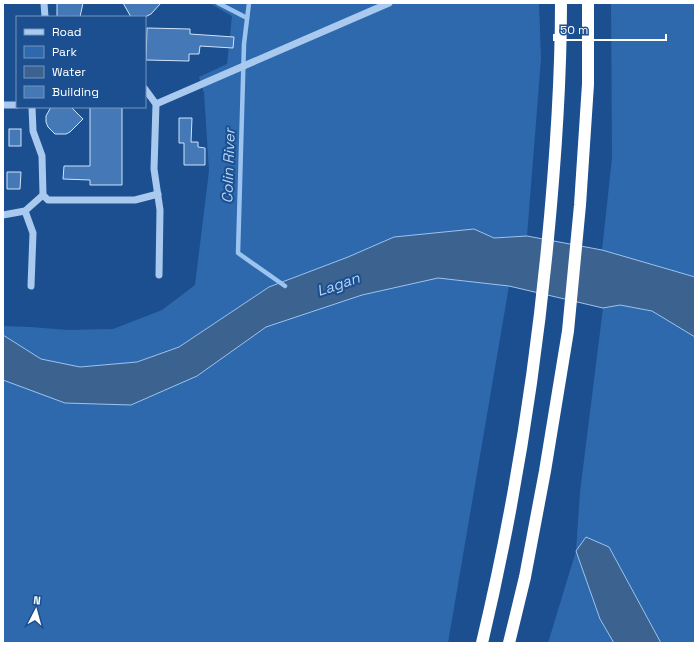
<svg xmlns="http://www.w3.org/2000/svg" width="698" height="646" font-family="'Space Grotesk',sans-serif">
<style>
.green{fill:#2e69ad}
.water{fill:#3c6290;stroke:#9cc4f0}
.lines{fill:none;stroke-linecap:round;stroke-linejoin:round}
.stream{stroke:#9cc4f0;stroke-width:4.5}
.building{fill:#4478b7;stroke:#cfe3fa}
.minor{stroke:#a9c9ee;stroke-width:7}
.highway{stroke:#fff;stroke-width:12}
.labels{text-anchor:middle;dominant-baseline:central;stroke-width:4;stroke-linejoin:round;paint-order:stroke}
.water-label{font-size:15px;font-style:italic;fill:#b5d3f5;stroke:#1b4f8f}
</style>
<rect width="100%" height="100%" fill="#1b4f8f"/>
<!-- green -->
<g class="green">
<path d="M 209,3 L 539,3 L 541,59 L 527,236 L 494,238 L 474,229 L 394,237 L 348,257 L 269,287 L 179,347 L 137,362 L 80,367 L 41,359 L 3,335 L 3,326 L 30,327 L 68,330 L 113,329 L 162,310 L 195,285 L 209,171 L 204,93 L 199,77 L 227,64 L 232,16 Z"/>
<path d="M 611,3 L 695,3 L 695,277 L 602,250 L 612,158 Z"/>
<path d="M 438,278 L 509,286 L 448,643 L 3,643 L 3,380 L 15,384 L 197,376 L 266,327 L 362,295 Z"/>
<path d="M 620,305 L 652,311 L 695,336 L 695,643 L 661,643 L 609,547 L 600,619 L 614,643 L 548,643 L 576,551 L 580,492 L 603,308 Z"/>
</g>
<!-- water -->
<g class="water">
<path d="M 474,229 L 494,238 L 527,236 L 602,250 L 695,277 L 695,337 L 652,311 L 620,305 L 603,308 L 509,286 L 438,278 L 362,295 L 266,327 L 197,376 L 131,405 L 65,403 L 3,380 L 3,335 L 41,359 L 80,367 L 137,362 L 179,347 L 269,287 L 348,257 L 394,237 Z"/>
<path d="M 586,537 L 609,547 L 661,643 L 614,643 L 600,619 L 576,551 Z"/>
</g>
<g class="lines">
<!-- stream -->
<g class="stream">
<path d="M 218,3 L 247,18"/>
<path d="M 249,3 L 244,44 L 238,253 L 285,286"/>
</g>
</g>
<!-- building -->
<g class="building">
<path d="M 57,3 L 83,3 L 80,17 L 57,17 Z"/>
<path d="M 123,3 L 161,3 L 151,14 L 145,17 L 131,17 Z"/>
<path d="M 147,28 L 190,29 L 190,34 L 234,37 L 233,48 L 200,46 L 199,54 L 189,54 L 189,61 L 146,60 Z"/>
<path d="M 51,107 L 71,107 L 83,119 L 70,132 L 66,134 L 55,134 L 48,127 L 46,122 L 46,116 Z"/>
<path d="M 90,107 L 122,107 L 122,185 L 90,185 L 90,180 L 63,179 L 64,166 L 90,166 Z"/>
<path d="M 179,118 L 192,118 L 191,142 L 198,142 L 198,147 L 205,148 L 205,165 L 184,165 L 184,143 L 179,143 Z"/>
<rect x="9" y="129" width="12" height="17"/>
<path d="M 7,172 L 21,172 L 20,189 L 7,189 Z"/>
</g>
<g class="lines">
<!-- minor -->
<g class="minor">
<path d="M 44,3 L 45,17"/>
<path d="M 145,89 L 156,104 L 154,169 L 160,210 L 159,275"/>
<path d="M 156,104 L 389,3"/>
<path d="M 3,105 L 17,105"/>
<path d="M 32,107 L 33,131 L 42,156 L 43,195 L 48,200 L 135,200 L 158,194"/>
<path d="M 25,211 L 33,233 L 31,286"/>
<path d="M 3,215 L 25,211 L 43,195"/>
</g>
<!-- highway -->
<g class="highway">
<path d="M 482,643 C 513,513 534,382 547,249 C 555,167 561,85 561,3"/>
<path d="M 509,643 L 525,577 L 545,471 L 568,331 L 580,205 L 588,84 L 588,3"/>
</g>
</g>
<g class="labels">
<!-- water labels -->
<g class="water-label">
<text transform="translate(228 166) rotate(-88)">Colin River</text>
<text transform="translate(338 284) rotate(-19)">Lagan</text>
</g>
</g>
<!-- border -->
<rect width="698" height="646" fill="none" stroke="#ffffff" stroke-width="8"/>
<!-- legend -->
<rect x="16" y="16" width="130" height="92" fill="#1b4f8f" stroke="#7695bc"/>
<rect x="24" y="29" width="20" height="6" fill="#a9c9ee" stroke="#7695bc"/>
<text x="52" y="36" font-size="12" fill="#ffffff">Road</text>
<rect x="24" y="46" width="20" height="12" fill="#2e69ad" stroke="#7695bc"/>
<text x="52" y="56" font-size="12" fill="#ffffff">Park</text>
<rect x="24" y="66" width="20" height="12" fill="#3c6290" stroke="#7695bc"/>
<text x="52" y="76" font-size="12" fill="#ffffff">Water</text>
<rect x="24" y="86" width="20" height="12" fill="#4478b7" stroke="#7695bc"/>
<text x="52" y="96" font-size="12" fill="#ffffff">Building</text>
<!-- north arrow -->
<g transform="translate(36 610) rotate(6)" stroke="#1b4f8f" stroke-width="3" paint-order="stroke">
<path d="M0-3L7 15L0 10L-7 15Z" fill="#ffffff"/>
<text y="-6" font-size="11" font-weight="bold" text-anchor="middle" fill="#ffffff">N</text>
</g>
<!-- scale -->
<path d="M554 34v6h112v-6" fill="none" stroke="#ffffff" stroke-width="2"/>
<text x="560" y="34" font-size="12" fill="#ffffff" stroke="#1b4f8f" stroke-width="3" paint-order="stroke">50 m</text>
</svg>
